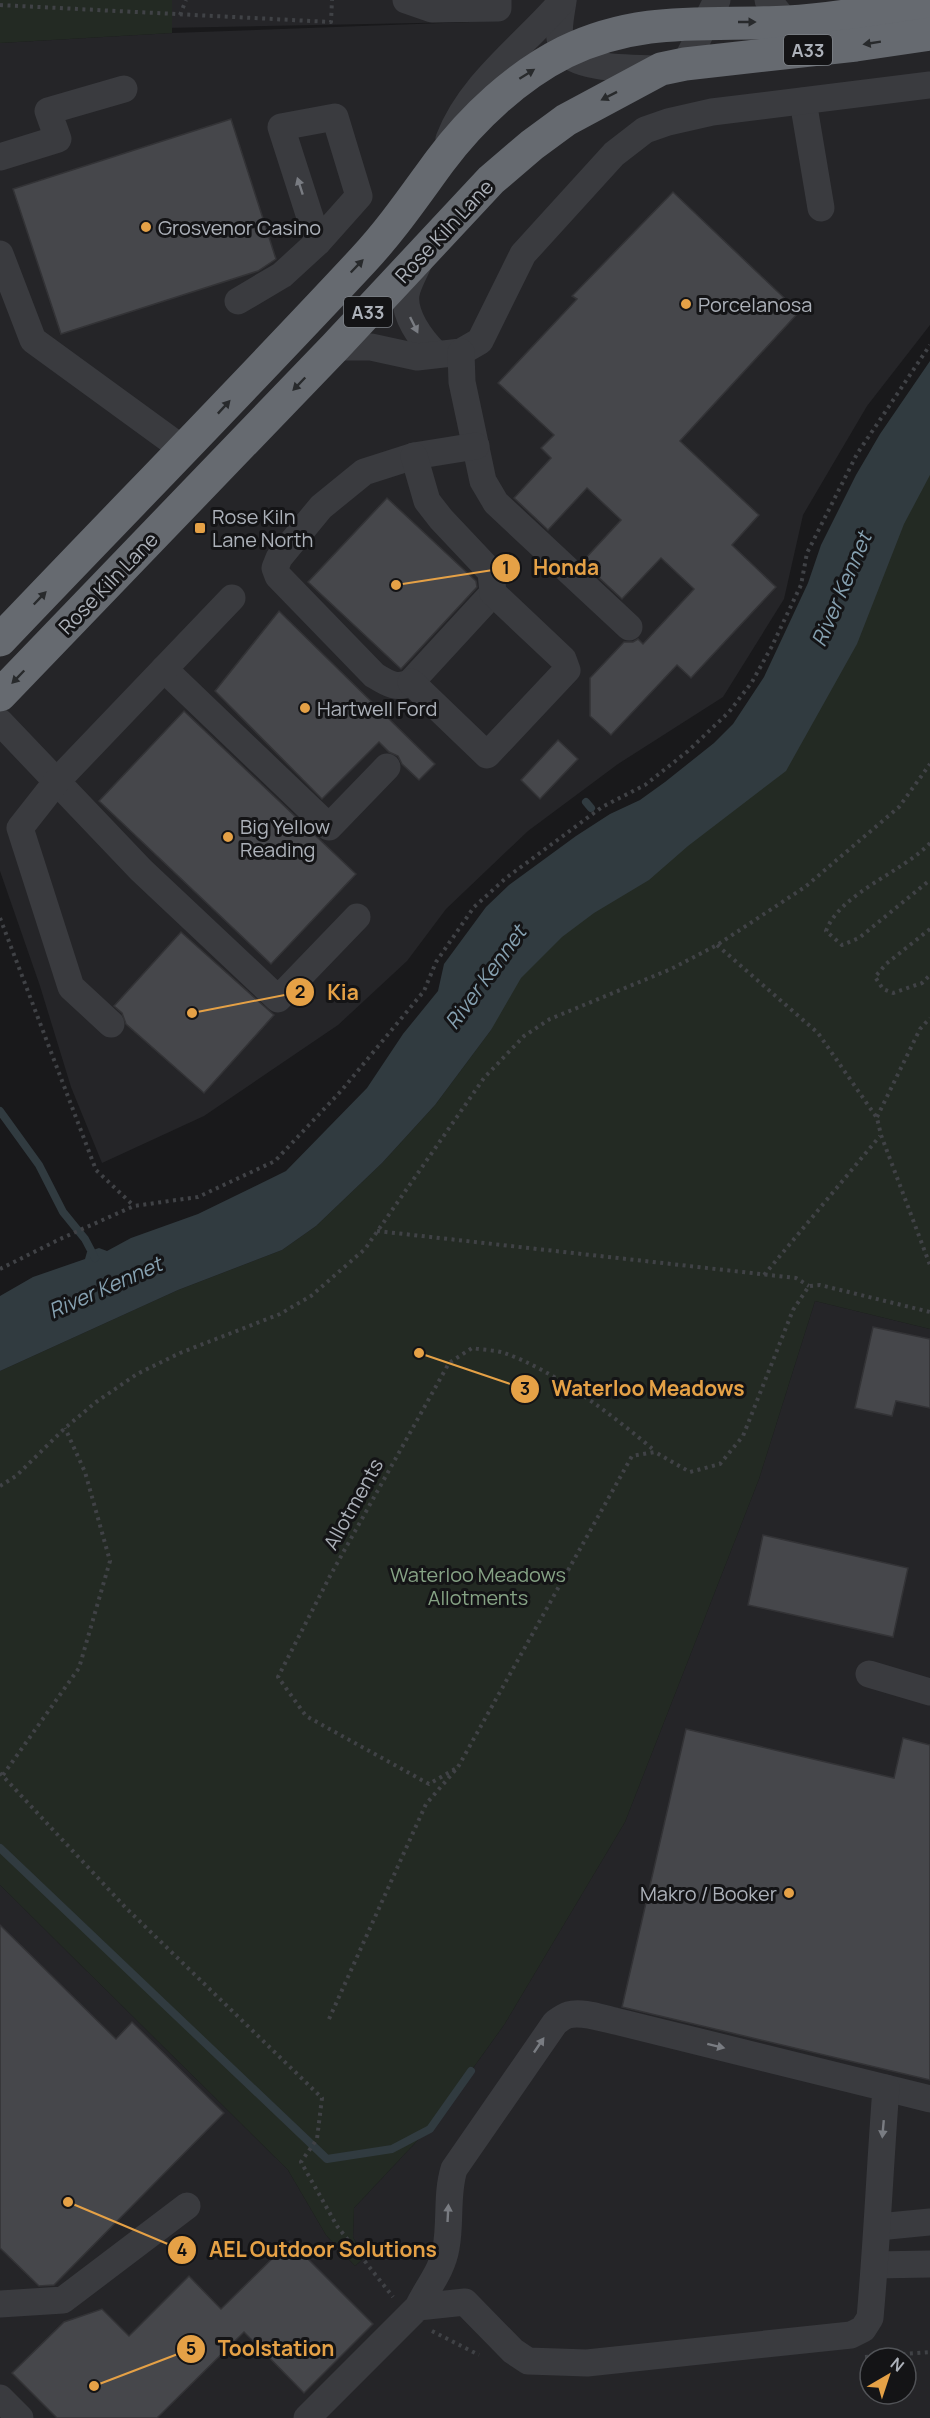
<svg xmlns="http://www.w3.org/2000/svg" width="930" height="2418" font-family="Manrope,sans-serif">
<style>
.built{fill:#252528;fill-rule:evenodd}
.green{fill:#232a23}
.water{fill:#313b40}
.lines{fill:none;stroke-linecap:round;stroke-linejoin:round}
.stream{stroke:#313b40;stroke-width:8}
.building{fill:#46474b;stroke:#333336;stroke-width:1.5}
.path{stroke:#404246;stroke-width:4;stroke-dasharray:3 4.5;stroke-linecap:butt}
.minor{stroke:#3a3b3f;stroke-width:27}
.highway{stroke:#666a70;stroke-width:33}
.oneway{fill:#282a2c}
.oneway2{fill:#797c82}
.poi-dot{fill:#e5a146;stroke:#141416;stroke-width:2}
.labels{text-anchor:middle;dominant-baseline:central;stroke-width:6;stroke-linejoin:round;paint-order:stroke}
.shield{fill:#141416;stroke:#7e8288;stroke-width:1.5}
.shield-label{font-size:18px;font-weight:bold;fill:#acb1b9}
.poi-label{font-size:20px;fill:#acb1b9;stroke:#141416;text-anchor:start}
.street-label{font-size:20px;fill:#acb1b9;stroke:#141416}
.park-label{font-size:20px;fill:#86a385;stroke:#141416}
.water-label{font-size:21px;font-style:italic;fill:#86a1b1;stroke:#141416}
.leader{fill:none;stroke:#e5a146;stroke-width:2}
.callout-dot{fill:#e5a146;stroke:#141416;stroke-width:2}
.mark-label{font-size:18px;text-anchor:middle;font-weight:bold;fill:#111}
.callout-label{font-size:21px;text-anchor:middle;font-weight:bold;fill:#e5a146;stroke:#141416;stroke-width:6;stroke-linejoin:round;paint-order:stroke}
</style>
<rect width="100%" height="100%" fill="#19191b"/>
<!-- built -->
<g class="built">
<path d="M 165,0 L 930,0 L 930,325 L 867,406 L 803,515 L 784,599 L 723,697 L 618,764 L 528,831 L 446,909 L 407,961 L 338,1025 L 204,1116 L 102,1163 L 71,1087 L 40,986 L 0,871 L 0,43 L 172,33 L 470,22 L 163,28 Z"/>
<path d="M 815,1301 L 930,1329 L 930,2418 L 0,2418 L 0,1885 L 288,2170 L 326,2235 L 355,2266 L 364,2258 L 353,2237 L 354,2208 L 432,2125 L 504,2025 L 625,1822 L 759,1479 ZM 870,2358 L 906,2358 L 906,2394 L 870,2394 Z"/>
</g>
<!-- green -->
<g class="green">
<path d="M 0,0 L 172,0 L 172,33 L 0,43 Z"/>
<path d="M 930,474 L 930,1329 L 815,1301 L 759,1479 L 625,1822 L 504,2025 L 432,2125 L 354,2208 L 353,2237 L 364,2258 L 355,2266 L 326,2235 L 288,2170 L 0,1885 L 0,1371 L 178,1290 L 282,1250 L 316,1226 L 382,1163 L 435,1105 L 491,1030 L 509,969 L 776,778 L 900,518 Z"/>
</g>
<!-- water -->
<path class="water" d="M 930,361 L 930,475 L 904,524 L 857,644 L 786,771 L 688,846 L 649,880 L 594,913 L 562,937 L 521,978 L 491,1030 L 435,1105 L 382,1163 L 316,1226 L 282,1250 L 178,1290 L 0,1371 L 0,1296 L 33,1277 L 85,1259 L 87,1252 L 99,1248 L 107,1251 L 131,1238 L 198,1214 L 286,1171 L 367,1088 L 403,1034 L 438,991 L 444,964 L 486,907 L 509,885 L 576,836 L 610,814 L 640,800 L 665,782 L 714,743 L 733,724 L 764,677 L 808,583 L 821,545 L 856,475 L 880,434 Z"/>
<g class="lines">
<!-- stream -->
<g class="stream">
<path d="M 586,802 L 591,808"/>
<path d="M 0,1111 L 39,1165 L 63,1212 L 85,1239 L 95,1258"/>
<path d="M 0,1848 L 327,2159 L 392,2149 L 430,2129 L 471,2071"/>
</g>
</g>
<!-- building -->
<g class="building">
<path d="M 231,119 L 276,259 L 258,271 L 61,334 L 13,189 Z"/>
<path d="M 673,192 L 799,312 L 680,441 L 759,515 L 732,545 L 776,587 L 691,678 L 677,665 L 611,735 L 590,716 L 590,678 L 624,642 L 633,642 L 638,639 L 643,644 L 694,589 L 661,558 L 622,599 L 582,562 L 621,520 L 587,488 L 548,530 L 514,498 L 551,458 L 541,448 L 554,435 L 498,383 L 577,299 L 572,296 Z"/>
<path d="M 387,498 L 476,581 L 477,587 L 401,669 L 308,582 Z"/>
<path d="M 279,611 L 435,764 L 419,780 L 402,764 L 398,756 L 389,752 L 379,742 L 322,799 L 215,691 Z"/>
<path d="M 184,711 L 356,874 L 271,964 L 99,801 Z"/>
<path d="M 558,740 L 578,759 L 540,799 L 521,780 Z"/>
<path d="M 181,932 L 274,1015 L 204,1093 L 126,1024 L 122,1013 L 114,1006 Z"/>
<path d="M 873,1327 L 930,1339 L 930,1408 L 896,1401 L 892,1416 L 855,1408 Z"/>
<path d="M 763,1535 L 908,1568 L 893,1637 L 748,1605 Z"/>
<path d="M 686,1729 L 894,1778 L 903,1738 L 930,1745 L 930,2080 L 622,2007 Z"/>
<path d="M 0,1925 L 116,2039 L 132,2022 L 224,2113 L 54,2285 L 39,2286 L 0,2248 Z"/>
<path d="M 290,2241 L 373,2324 L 304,2393 L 244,2332 L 157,2418 L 57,2418 L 12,2373 L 64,2322 L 102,2309 L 129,2336 L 189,2276 L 221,2309 Z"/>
</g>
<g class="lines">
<!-- path -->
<g class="path">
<path d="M 0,5 L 331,22 L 332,0"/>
<path d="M 180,15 L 186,0"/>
<path d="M 930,843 C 903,872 840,893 826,931 L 842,945 L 859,938 L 930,880"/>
<path d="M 0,918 L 96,1170 L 134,1206"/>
<path d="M 930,929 L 886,964 L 875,977 L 883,989 L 893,993 L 922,983 L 930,975"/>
<path d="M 717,945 L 818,1033 L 877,1118 L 881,1135 L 930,1265"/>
<path d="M 877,1117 L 920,1029 L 930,1018"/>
<path d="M 377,1231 L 796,1278 L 809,1286"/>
<path d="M 0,1269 L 60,1239 L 134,1206 L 198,1197 L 275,1161 L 341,1091 L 424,991 L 436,962 L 474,907 L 506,878 L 602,807 L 645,785 L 688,751 L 729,712 L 752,682 L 772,646 L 801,585 L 807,553 L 857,454 L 930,345"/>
<path d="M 764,1275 L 880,1136"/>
<path d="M 0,1486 L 16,1476 L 65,1428 L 96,1402 L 137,1374 L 180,1353 L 280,1314 L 311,1296 L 365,1249 L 484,1078 L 524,1036 L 550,1019 L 671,969 L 717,945 L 805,887 L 899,807 L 930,764"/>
<path d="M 455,1769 L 429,1784 L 306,1716 L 278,1677 L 330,1576 L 449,1363 L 472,1348 C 483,1350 495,1350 504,1353 C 554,1370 615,1417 655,1451"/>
<path d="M 0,1773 L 126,1908 L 322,2098 L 317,2139 L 301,2162 L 337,2226 L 393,2297"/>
<path d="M 3,1775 L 79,1668 L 110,1561 L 85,1472 L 65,1428"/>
<path d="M 329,2019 L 426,1804 L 458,1767 L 632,1456 L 655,1452 L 690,1472 L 720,1464 L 743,1436 L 793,1310 L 809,1286 L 820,1285 L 930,1312"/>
<path d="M 432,2331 L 479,2355"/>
<path d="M 865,2357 L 930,2352"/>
</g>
<!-- minor -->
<g class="minor">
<path d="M 406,0 L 432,9 L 498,8 L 498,0"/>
<path d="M 768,0 L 786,22"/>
<path d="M 563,1 C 561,16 556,34 563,48 C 573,71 639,68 661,69"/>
<path d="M 685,64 L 717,0"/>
<path d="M 803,101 L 821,208"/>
<path d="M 449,139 C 471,82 525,45 563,0"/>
<path d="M 0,157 L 58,139 L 48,111 L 124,89"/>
<path d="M 0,254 L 33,340 L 184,450"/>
<path d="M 419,262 C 415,272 408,283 406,294 C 403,315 421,339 435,353"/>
<path d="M 238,301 L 282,275 L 318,242 L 359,196 L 335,117 L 281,127 L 318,242"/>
<path d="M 335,347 L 371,347 L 417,357 L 461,352 L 480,341 L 523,254 L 614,154 L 645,130 L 668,122 L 712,112 L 930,85"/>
<path d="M 461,352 L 462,382 L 483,481 L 496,503 L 629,627"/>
<path d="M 476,446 L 414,456 L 364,472 L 321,507 L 279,558 L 275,568 L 278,576 L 374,675 C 387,683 397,690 411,682 L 493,593"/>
<path d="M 164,669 L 329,827 L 387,767"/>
<path d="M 411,682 L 487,755 L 567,670 L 563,659 L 493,593 L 491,572 L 441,519 L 427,501 L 414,456"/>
<path d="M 0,722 L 141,870 L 278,999 L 357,917"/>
<path d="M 111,1024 L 71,987 L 20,828 L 57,781 L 232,598"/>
<path d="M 869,1674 L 930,1692"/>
<path d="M 886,2088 L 930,2099"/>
<path d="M 878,2227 L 930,2222"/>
<path d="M 875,2265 L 930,2264"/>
<path d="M 0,2304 L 63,2300 L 187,2206"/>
<path d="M 0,2398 L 20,2418"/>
<path d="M 307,2418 L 418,2307 C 428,2286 442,2271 446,2248 C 451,2222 446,2195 454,2169 L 555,2023 C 559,2020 564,2016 568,2015 C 582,2011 601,2018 615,2021 L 886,2088 C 880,2165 877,2241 870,2318 L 863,2329 L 851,2335 L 587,2363 L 528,2361 L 513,2351 L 465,2302 L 418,2307"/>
</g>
<!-- highway -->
<g class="highway">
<path d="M 0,640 C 121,513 244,388 363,260 C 392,229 415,195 440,161 C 472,118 517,76 565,52 C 641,15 708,26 788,22 C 835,19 883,11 930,3"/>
<path d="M 0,695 L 335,347 L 491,180 L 532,145 L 566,120 L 661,69 L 685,64 L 856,45 L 930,34"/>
</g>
</g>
<!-- one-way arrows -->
<defs><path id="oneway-solid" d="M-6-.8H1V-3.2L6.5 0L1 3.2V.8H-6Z" transform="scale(1.5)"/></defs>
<g class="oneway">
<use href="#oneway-solid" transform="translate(747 22)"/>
<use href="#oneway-solid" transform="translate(872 43) rotate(171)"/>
<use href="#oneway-solid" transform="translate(527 74) rotate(-32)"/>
<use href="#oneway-solid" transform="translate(609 96) rotate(153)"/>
<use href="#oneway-solid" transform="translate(357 266) rotate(-46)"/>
<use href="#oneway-solid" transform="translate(299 384) rotate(134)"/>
<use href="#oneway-solid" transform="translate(224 407) rotate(-47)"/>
<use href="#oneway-solid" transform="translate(40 598) rotate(-46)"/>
<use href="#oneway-solid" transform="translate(18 677) rotate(134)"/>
</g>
<g class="oneway2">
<use href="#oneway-solid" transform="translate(300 186) rotate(-108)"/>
<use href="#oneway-solid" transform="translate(414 325) rotate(64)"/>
<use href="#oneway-solid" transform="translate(539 2045) rotate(-56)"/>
<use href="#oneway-solid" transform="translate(716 2046) rotate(14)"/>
<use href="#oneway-solid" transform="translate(883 2129) rotate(95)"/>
<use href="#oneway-solid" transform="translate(448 2213) rotate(-87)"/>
</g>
<!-- markers -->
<g class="poi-dot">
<circle cx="146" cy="227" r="6"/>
<circle cx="686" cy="304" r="6"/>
<rect x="194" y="522" width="12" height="12" rx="3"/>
<circle cx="305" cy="708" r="6"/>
<circle cx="228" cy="837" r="6"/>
<circle cx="789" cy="1893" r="6"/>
</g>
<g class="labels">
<!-- shield labels -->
<g class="shield">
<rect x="784" y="35" width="48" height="30" rx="4.5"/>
<rect x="344" y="297" width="48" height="30" rx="4.5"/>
</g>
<g class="shield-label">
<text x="808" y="50">A33</text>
<text x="368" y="312">A33</text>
</g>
<!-- poi labels -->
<g class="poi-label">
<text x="158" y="227">Grosvenor Casino</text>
<text x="698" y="304">Porcelanosa</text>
<text x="212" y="516">Rose Kiln<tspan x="212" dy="23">Lane North</tspan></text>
<text x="317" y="708">Hartwell Ford</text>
<text x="240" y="826">Big Yellow<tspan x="240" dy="23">Reading</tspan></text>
<text x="777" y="1893" text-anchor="end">Makro / Booker</text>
</g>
<!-- street labels -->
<g class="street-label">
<text transform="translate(444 231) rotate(-47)">Rose Kiln Lane</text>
<text transform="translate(108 583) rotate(-46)">Rose Kiln Lane</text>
<text transform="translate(353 1504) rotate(-61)">Allotments</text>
</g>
<!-- park labels -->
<g class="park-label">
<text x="478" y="1574">Waterloo Meadows<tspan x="478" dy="23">Allotments</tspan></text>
</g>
<!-- water labels -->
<g class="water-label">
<text transform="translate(841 589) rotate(-67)">River Kennet</text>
<text transform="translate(485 977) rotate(-54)">River Kennet</text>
<text transform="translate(105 1287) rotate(-24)">River Kennet</text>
</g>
</g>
<!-- callouts -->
<path class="leader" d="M396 585L506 568M192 1013L300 992M419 1353L525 1389M68 2202L182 2250M94 2386L191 2349"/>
<g class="callout-dot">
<circle cx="396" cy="585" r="6"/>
<circle cx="192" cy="1013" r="6"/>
<circle cx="419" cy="1353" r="6"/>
<circle cx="68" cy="2202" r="6"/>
<circle cx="94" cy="2386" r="6"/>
<circle cx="506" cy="568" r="15"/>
<circle cx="300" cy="992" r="15"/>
<circle cx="525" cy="1389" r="15"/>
<circle cx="182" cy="2250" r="15"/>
<circle cx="191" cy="2349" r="15"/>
</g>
<g class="mark-label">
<text x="506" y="574">1</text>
<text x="300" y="998">2</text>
<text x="525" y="1395">3</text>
<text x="182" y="2256">4</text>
<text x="191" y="2355">5</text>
</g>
<g class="callout-label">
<text x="566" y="575">Honda</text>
<text x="343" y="1000">Kia</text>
<text x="648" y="1396">Waterloo Meadows</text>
<text x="323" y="2257">AEL Outdoor Solutions</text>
<text x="276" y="2356">Toolstation</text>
</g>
<!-- north arrow -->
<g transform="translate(888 2376) rotate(39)"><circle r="28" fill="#141416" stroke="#515357" stroke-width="1.5"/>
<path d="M0-4.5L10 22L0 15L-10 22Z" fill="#e5a146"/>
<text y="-9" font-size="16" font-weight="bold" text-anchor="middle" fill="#acb1b9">N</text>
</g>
</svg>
